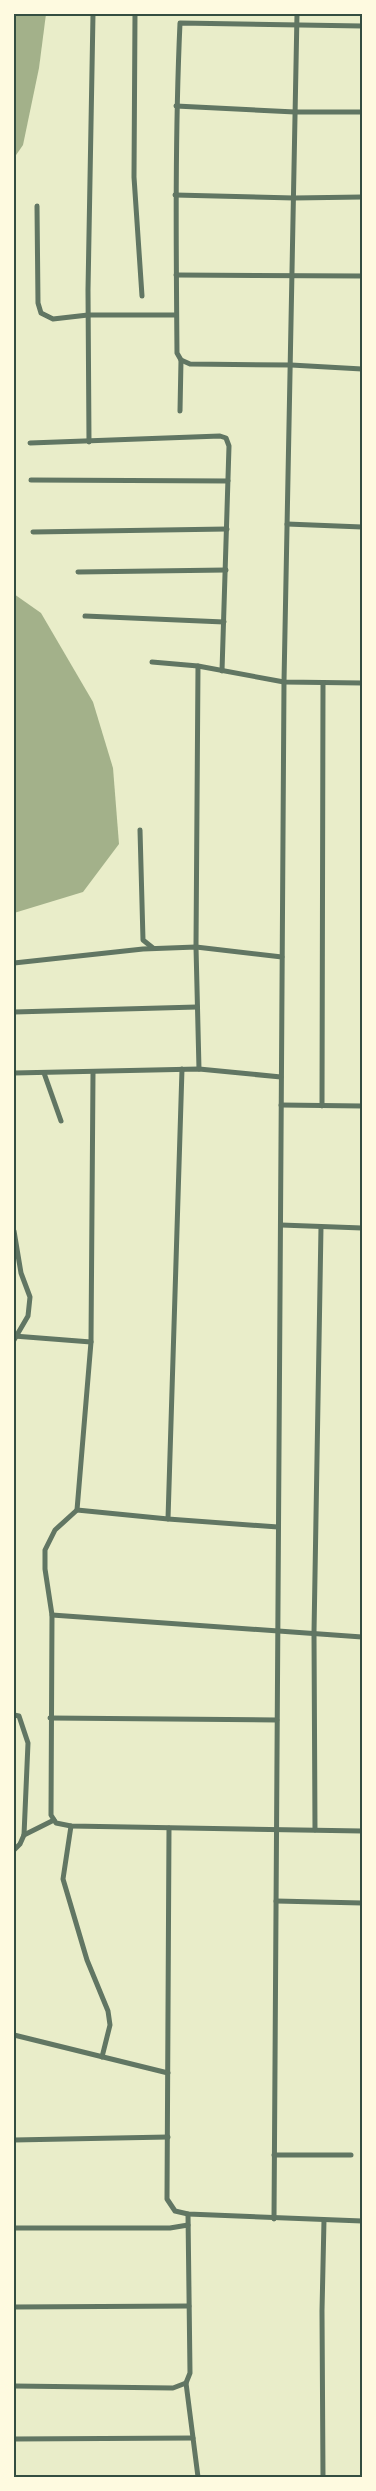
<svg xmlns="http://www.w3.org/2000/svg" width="376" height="2491" font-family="Quicksand,sans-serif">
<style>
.water{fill:#a3b18a}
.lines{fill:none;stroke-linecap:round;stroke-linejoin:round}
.minor{stroke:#617663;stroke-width:5}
.neatline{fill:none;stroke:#344e41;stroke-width:2}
</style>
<rect width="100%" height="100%" fill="#e9edc9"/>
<!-- water -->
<g class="water">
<path d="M 14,14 L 46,14 L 39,68 L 23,145 L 14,158 Z"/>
<path d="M 14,594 L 41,613 L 93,702 L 113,768 L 119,844 L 83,892 L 14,913 Z"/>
</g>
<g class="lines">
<!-- minor -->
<g class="minor">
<path d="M 135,14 L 134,177 L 142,296"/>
<path d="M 362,26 L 180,23 C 175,133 176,243 177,353 L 181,360 L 190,364 L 291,365 L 362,369"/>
<path d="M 176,106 L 295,112 L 362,112"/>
<path d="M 175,195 L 294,198 L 362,197"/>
<path d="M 37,206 L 38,303 L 41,313 L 53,319 L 88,315 L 176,315"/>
<path d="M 176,275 L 362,276"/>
<path d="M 180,411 L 181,360"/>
<path d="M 89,442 L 88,290 L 93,14"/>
<path d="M 30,443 L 220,436 L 226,438 L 229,446 L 222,671"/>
<path d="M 31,480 L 228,481"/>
<path d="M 287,524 L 362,527"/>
<path d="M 33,532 L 227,529"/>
<path d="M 78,572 L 226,570"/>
<path d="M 85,616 L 224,622"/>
<path d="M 152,662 L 198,666 L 284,682 L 362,683"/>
<path d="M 198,666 L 196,947 L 199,1069"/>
<path d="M 140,830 L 143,940 L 153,948"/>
<path d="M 14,963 L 143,949 L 196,947 L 282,957"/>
<path d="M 14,1012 L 197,1007"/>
<path d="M 14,1073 L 199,1069 L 281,1077"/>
<path d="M 44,1073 L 61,1121"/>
<path d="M 93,1073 L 91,1342 L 77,1510 L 168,1519 L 278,1527"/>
<path d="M 281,1105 L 362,1106"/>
<path d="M 322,1106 L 323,683"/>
<path d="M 281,1225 L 362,1228"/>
<path d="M 14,1231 L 21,1273 L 30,1297 L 28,1316 L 14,1340"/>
<path d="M 14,1336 L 91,1342"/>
<path d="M 77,1510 L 55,1530 L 45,1550 L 45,1569 L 52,1615 L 51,1815 L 56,1823 L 71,1826 L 362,1831"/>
<path d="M 168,1519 L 182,1069"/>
<path d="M 52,1615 L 362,1637"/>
<path d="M 14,1715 L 19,1716 L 28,1743 L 24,1835 L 20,1844 L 14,1850"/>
<path d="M 50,1718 L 277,1720"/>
<path d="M 71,1826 L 63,1879 L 87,1960 L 108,2011 L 110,2025 L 102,2057"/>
<path d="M 169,1828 L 167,2199 L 175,2211 L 188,2214 L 362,2221"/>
<path d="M 315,1830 L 314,1633 L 321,1227"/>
<path d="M 24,1835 L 54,1820"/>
<path d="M 276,1901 L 362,1903"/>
<path d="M 14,2035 L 168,2073"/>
<path d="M 14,2140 L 168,2137"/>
<path d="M 274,2155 L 351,2155"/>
<path d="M 274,2219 L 284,682 L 297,14"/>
<path d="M 14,2228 L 170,2228 L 188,2225"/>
<path d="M 14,2307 L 189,2306"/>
<path d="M 186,2383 L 198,2477"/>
<path d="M 14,2386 L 173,2388 L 186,2383 L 190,2373 L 188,2214"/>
<path d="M 14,2439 L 193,2438"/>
<path d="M 323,2477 L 322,2311 L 324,2220"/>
</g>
</g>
<!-- border -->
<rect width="376" height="2491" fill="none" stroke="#fefae0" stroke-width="30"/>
<rect x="15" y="15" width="346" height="2461" class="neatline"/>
</svg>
